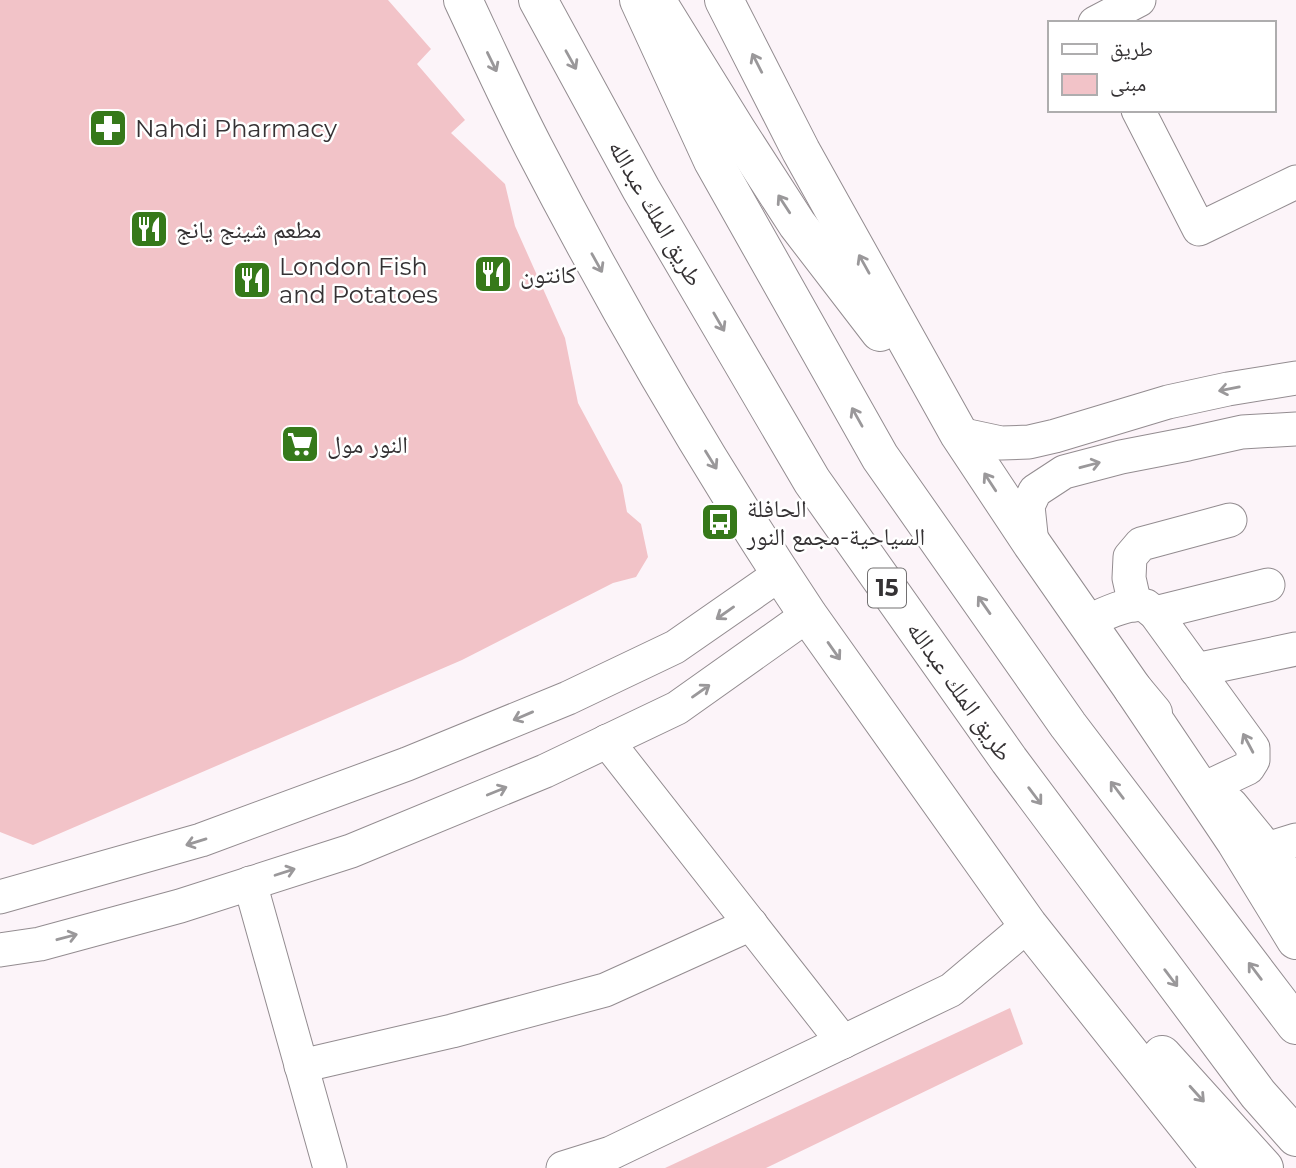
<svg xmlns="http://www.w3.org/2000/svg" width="1296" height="1168" font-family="Montserrat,'Noto Naskh Arabic',sans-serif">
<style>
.building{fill:#f2c3c8}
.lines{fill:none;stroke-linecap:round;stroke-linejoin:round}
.minor-casing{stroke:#938c90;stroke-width:35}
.major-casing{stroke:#938c90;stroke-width:40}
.highway-casing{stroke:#938c90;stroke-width:40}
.minor{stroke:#fff;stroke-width:33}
.major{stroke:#fff;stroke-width:38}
.highway{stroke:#fff;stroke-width:38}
.oneway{stroke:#9a989a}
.labels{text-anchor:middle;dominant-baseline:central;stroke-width:5;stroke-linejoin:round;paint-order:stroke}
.shield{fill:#fff;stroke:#727071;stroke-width:2}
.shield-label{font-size:23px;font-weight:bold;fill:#353234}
.poi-label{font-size:24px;fill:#353234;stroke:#fff;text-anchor:start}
.street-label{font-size:24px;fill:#353234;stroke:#fff}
</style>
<rect width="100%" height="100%" fill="#fcf4f9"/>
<!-- building -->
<g class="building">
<path d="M 0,0 L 388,0 L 431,49 L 417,64 L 465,120 L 451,133 L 505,184 L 515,226 L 565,338 L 578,403 L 622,485 L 627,512 L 641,524 L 648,557 L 636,577 L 613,583 L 462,660 L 33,845 L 0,832 Z"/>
<path d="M 1010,1008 L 1023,1044 L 766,1168 L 665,1168 Z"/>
</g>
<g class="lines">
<defs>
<g id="minor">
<path d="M 1095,23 L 1139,0"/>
<path d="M 1138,110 L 1199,229 L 1296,182"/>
<path d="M 959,434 L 1001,443 L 1029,442 L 1055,436 L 1168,402 L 1228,389 L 1296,378"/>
<path d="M 1032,544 L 1028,506 L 1035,491 L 1064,472 L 1121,457 L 1188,444 L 1242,432 L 1296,429"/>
<path d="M 1135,605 L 1129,578 L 1130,557 L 1141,544 L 1230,520"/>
<path d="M 1155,613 L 1268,585"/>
<path d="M 1086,622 C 1101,616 1130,600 1146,606 C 1149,608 1152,611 1155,613 L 1253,748 L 1253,760 L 1248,768 L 1212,785"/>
<path d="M 1196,670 L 1296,649"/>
<path d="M 607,741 L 843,1042"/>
<path d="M 1264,850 L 1296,840"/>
<path d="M 250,883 L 330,1168"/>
<path d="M 0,897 L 201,840 L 407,764 L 568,698 L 675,647 L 780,574"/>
<path d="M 0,950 L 40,944 L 180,906 L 351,851 L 545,771 L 677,708 L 808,615"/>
<path d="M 301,1066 L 452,1031 L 605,990 L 751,924"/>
<path d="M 563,1168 L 611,1153 L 951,990 L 1028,925"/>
</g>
<g id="major">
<path d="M 463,0 C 486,49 509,100 534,148 C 617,308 708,465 808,615 L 1028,925 L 1221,1168"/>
<path d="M 656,0 L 737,131 L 797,224 L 880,332"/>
<path d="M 724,0 L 801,151 L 959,434 L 1032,544 L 1133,689 L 1153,713"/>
<path d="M 1229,806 L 1296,888"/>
<path d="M 1162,1055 L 1264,1168"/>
</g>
<g id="highway">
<path d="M 538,0 L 641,189 L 812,481 L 1009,760 L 1258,1094 L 1296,1137"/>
<path d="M 639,0 L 713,161 L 880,457 L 1068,725 L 1296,1025"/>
<path d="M 1133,689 L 1236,842 L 1296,940"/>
</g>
</defs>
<!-- minor casing -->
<use href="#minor" class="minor-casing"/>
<!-- major casing -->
<use href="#major" class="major-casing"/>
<!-- highway casing -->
<use href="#highway" class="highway-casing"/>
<!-- minor -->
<use href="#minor" class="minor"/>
<!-- major -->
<use href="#major" class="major"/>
<!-- highway -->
<use href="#highway" class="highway"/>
</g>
<!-- one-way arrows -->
<defs><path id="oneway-shaft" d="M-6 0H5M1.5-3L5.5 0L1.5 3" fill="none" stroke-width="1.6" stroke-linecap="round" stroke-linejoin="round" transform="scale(1.75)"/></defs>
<g class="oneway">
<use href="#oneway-shaft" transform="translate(571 60) rotate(61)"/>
<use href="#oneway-shaft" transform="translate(492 62) rotate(64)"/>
<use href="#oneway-shaft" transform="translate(757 63) rotate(-117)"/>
<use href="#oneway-shaft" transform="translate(784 204) rotate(-123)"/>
<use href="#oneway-shaft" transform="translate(597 263) rotate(61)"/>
<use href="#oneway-shaft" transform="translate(864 264) rotate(-119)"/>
<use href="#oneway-shaft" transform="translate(719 322) rotate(60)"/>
<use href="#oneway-shaft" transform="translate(1229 389) rotate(169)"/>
<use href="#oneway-shaft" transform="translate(857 417) rotate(-119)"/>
<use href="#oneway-shaft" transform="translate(711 460) rotate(58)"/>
<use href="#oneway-shaft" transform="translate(1090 465) rotate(-15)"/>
<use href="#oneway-shaft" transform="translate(990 482) rotate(-123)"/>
<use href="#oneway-shaft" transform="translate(984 605) rotate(-125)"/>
<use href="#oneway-shaft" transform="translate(725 613) rotate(145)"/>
<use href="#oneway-shaft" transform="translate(834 651) rotate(55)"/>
<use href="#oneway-shaft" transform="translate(701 691) rotate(-35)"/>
<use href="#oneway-shaft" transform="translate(523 716) rotate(157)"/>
<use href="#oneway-shaft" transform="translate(1248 743) rotate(-118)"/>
<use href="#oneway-shaft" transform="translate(1117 790) rotate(-127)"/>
<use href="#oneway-shaft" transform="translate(497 791) rotate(-22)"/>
<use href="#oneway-shaft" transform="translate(1035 796) rotate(53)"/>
<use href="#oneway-shaft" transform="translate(196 842) rotate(163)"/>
<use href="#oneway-shaft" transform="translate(285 872) rotate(-18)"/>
<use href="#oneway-shaft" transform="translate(67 937) rotate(-15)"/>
<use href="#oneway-shaft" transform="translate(1255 971) rotate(-127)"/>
<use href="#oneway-shaft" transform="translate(1171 978) rotate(53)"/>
<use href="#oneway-shaft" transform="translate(1197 1094) rotate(48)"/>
</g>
<!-- icons -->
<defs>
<symbol id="pharmacy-square" viewBox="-11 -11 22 22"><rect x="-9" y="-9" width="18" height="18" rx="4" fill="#36791a" stroke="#fff"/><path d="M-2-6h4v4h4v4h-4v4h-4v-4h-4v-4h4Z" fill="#fff"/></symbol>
<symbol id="restaurant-square" viewBox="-11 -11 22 22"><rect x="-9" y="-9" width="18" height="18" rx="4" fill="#36791a" stroke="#fff"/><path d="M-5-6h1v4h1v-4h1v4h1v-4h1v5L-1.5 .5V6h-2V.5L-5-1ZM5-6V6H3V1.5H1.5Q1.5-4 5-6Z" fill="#fff"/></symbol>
<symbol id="supermarket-square" viewBox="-11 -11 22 22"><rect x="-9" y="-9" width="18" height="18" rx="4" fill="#36791a" stroke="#fff"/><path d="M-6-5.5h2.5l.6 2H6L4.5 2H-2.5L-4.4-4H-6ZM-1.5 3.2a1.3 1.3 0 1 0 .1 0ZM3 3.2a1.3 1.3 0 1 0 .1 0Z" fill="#fff"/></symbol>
<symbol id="bus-square" viewBox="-11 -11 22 22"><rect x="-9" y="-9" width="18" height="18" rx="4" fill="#36791a" stroke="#fff"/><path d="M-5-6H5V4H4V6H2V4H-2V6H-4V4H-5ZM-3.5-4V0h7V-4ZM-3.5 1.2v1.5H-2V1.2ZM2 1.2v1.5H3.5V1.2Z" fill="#fff"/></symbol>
</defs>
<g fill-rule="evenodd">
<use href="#pharmacy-square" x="86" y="106" width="44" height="44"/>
<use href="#restaurant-square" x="127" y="207" width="44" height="44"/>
<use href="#restaurant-square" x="471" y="252" width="44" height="44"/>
<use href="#restaurant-square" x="230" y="258" width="44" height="44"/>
<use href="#supermarket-square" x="278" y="422" width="44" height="44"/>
<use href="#bus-square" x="698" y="500" width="44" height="44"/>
</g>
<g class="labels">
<!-- shield labels -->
<rect class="shield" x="868" y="568.5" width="38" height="39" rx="5"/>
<g class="shield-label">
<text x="887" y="588">15</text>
</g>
<!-- poi labels -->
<g class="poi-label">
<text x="135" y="128">Nahdi Pharmacy</text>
<text x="176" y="229">مطعم شينج يانج</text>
<text x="279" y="266">London Fish<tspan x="279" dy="28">and Potatoes</tspan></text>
<text x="520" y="274">كانتون</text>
<text x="327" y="444">النور مول</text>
<text x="747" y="508">الحافلة<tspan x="747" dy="28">السياحية-مجمع النور</tspan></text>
</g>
<!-- street labels -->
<g class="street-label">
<text transform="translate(656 213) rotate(60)">طريق الملك عبدالله</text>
<text transform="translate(960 691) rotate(55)">طريق الملك عبدالله</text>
</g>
</g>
<!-- legend -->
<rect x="1048" y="21" width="228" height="91" fill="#ffffff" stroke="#aeadae" stroke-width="2"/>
<rect x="1062" y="44" width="35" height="10" fill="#ffffff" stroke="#aeadae" stroke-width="2"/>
<text x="1110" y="56" font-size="21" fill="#353234">طريق</text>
<rect x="1062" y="74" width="35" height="21" fill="#f2c3c8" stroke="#aeadae" stroke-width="2"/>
<text x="1110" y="91" font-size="21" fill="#353234">مبنى</text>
</svg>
